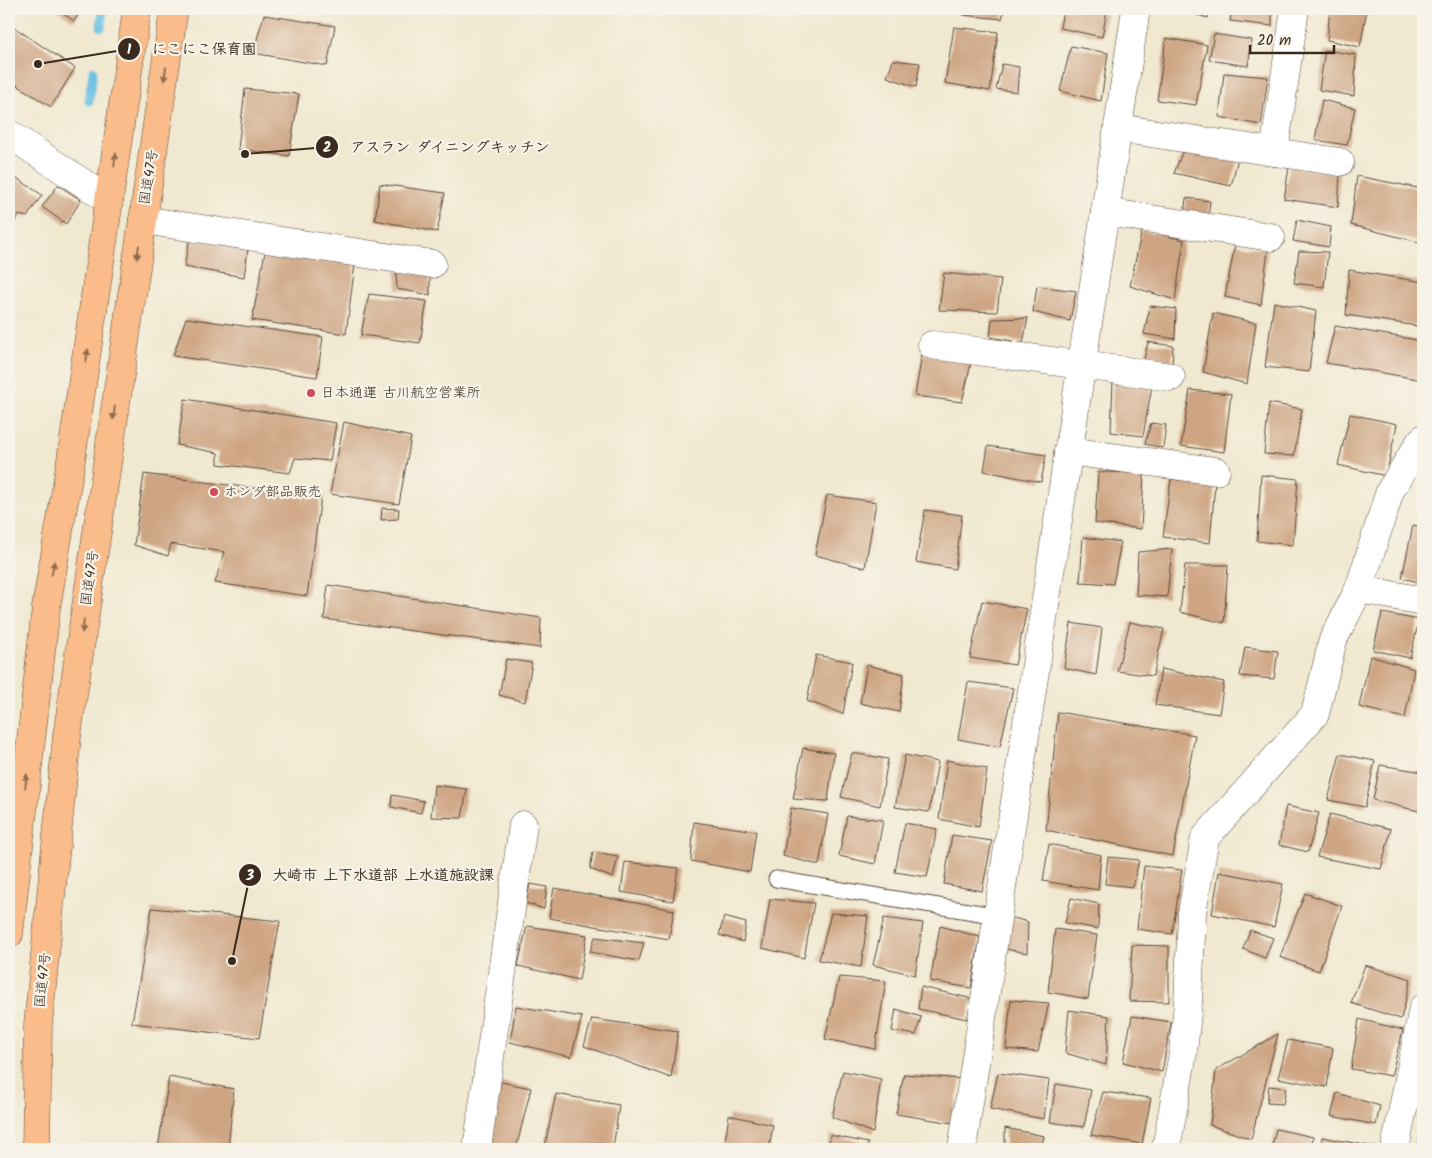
<svg xmlns="http://www.w3.org/2000/svg" width="1432" height="1158" font-family="Kalam,'Klee One',sans-serif">
<style>
.lines{fill:none;stroke-linecap:round;stroke-linejoin:round}
.stream{stroke:#66c0e3;stroke-width:9}
.building{fill:#cea583}
.service-casing{stroke:#564639;stroke-width:17}
.minor-casing{stroke:#564639;stroke-width:29}
.trunk-casing{stroke:#564639;stroke-width:29}
.service{stroke:#fff;stroke-width:15}
.minor{stroke:#fff;stroke-width:28}
.trunk{stroke:#f9bc8a;stroke-width:28}
.oneway{fill:#906c4f}
.poi-dot{fill:#d1495b;stroke:#f7f3e8;stroke-width:2}
.labels{text-anchor:middle;dominant-baseline:central;stroke-width:4.5;stroke-linejoin:round;paint-order:stroke}
.street-label{font-size:14px;fill:#3b2a1e;stroke:#f7f3e8}
.poi-label{font-size:14px;fill:#3b2a1e;stroke:#f7f3e8;text-anchor:start}
.leader{fill:none;stroke:#3b2a1e;stroke-width:2}
.callout-dot{fill:#3b2a1e;stroke:#f7f3e8;stroke-width:2}
.mark-label{font-size:15px;text-anchor:middle;font-weight:bold;fill:#fff}
.callout-label{font-size:15px;text-anchor:middle;font-weight:bold;fill:#3b2a1e;stroke:#f7f3e8;stroke-width:4.5;stroke-linejoin:round;paint-order:stroke}
</style>
<rect width="100%" height="100%" fill="#f7f3e8"/>
<filter id="ink" filterUnits="userSpaceOnUse"><feTurbulence type="fractalNoise" baseFrequency=".02" numOctaves="2"/><feDisplacementMap in="SourceGraphic" scale="10" xChannelSelector="R" yChannelSelector="G"/><feConvolveMatrix kernelMatrix="1 2 1 2 8 2 1 2 1" color-interpolation-filters="sRGB"/></filter>
<filter id="wash" filterUnits="userSpaceOnUse"><feTurbulence type="fractalNoise" baseFrequency=".0096" numOctaves="4" result="noise"/><feDisplacementMap in="SourceGraphic" scale="20" xChannelSelector="R" yChannelSelector="G"/><feGaussianBlur stdDeviation="1.12" result="paint"/><feColorMatrix in="noise" values="0 0 0 0 0 0 0 0 0 0 0 0 0 0 0 0 0 1.4 0 .05"/><feComposite in="paint" operator="in"/></filter>
<g filter="url(#wash)">
<rect width="100%" height="100%" fill="#f0e8cf"/>
<g class="lines">
<!-- stream -->
<g class="stream">
<path d="M 101,27 L 103,9"/>
<path d="M 89,101 L 93,71"/>
<path d="M 1417,1149 L 1423,1118"/>
</g>
</g>
<g id="blocks">
<!-- building -->
<g class="building">
<path d="M 56,9 L 82,9 L 74,21 Z"/>
<path d="M 964,9 L 1004,9 L 1002,19 L 963,15 Z"/>
<path d="M 1063,9 L 1107,9 L 1102,37 L 1060,28 Z"/>
<path d="M 1176,9 L 1210,9 L 1208,18 Z"/>
<path d="M 1232,9 L 1272,9 L 1272,26 L 1230,21 Z"/>
<path d="M 1330,9 L 1367,9 L 1360,47 L 1327,40 Z"/>
<path d="M 264,15 L 335,26 L 327,66 L 253,53 Z"/>
<path d="M 9,24 L 75,68 L 51,107 L 9,80 Z"/>
<path d="M 954,27 L 998,32 L 990,91 L 945,83 Z"/>
<path d="M 1214,34 L 1252,40 L 1248,66 L 1209,60 Z"/>
<path d="M 1166,38 L 1207,45 L 1196,105 L 1157,100 Z"/>
<path d="M 1071,46 L 1108,53 L 1101,101 L 1060,91 Z"/>
<path d="M 1325,50 L 1356,55 L 1354,96 L 1319,90 Z"/>
<path d="M 893,60 L 920,63 L 916,87 L 887,77 Z"/>
<path d="M 1002,64 L 1019,67 L 1017,92 L 996,89 Z"/>
<path d="M 1224,73 L 1268,77 L 1261,125 L 1219,117 Z"/>
<path d="M 245,89 L 299,94 L 289,156 L 238,149 Z"/>
<path d="M 1322,100 L 1355,108 L 1347,145 L 1315,140 Z"/>
<path d="M 1184,148 L 1238,158 L 1231,186 L 1174,173 Z"/>
<path d="M 1289,167 L 1340,174 L 1338,207 L 1284,199 Z"/>
<path d="M 9,173 L 42,195 L 27,217 L 19,215 L 9,231 Z"/>
<path d="M 1357,176 L 1423,189 L 1423,243 L 1351,225 Z"/>
<path d="M 380,184 L 445,193 L 437,232 L 375,220 Z"/>
<path d="M 58,185 L 81,200 L 66,224 L 42,207 Z"/>
<path d="M 1186,198 L 1210,201 L 1208,218 L 1184,216 Z"/>
<path d="M 1297,220 L 1331,227 L 1329,247 L 1293,241 Z"/>
<path d="M 1142,230 L 1184,240 L 1175,300 L 1130,286 Z"/>
<path d="M 190,238 L 248,249 L 244,277 L 184,267 Z"/>
<path d="M 1235,244 L 1268,250 L 1261,305 L 1225,297 Z"/>
<path d="M 1299,251 L 1328,252 L 1324,287 L 1294,283 Z"/>
<path d="M 265,252 L 355,264 L 346,334 L 252,320 Z"/>
<path d="M 396,270 L 430,275 L 430,295 L 397,289 Z"/>
<path d="M 1349,270 L 1423,282 L 1423,327 L 1346,315 Z"/>
<path d="M 944,273 L 1001,279 L 997,312 L 939,310 Z"/>
<path d="M 1037,286 L 1076,291 L 1070,321 L 1033,312 Z"/>
<path d="M 369,294 L 427,301 L 420,343 L 361,335 Z"/>
<path d="M 1274,302 L 1316,311 L 1309,372 L 1265,367 Z"/>
<path d="M 1150,306 L 1176,309 L 1175,339 L 1144,334 Z"/>
<path d="M 1213,313 L 1256,323 L 1247,384 L 1203,372 Z"/>
<path d="M 186,318 L 323,337 L 317,377 L 173,356 Z"/>
<path d="M 1028,318 L 1023,343 L 990,337 L 992,319 Z"/>
<path d="M 1335,326 L 1423,341 L 1423,380 L 1326,363 Z"/>
<path d="M 1148,342 L 1173,346 L 1172,369 L 1143,364 Z"/>
<path d="M 922,354 L 972,359 L 962,402 L 915,396 Z"/>
<path d="M 1113,381 L 1152,386 L 1143,436 L 1111,432 Z"/>
<path d="M 1190,390 L 1231,394 L 1224,452 L 1181,446 Z"/>
<path d="M 185,399 L 336,423 L 330,461 L 295,458 L 290,473 L 218,464 L 218,453 L 177,445 Z"/>
<path d="M 1269,403 L 1302,409 L 1294,456 L 1264,454 Z"/>
<path d="M 1350,414 L 1397,424 L 1386,476 L 1338,465 Z"/>
<path d="M 344,422 L 411,437 L 399,504 L 330,494 Z"/>
<path d="M 1151,423 L 1166,425 L 1163,448 L 1145,444 Z"/>
<path d="M 988,446 L 1046,455 L 1041,482 L 984,471 Z"/>
<path d="M 1098,472 L 1144,473 L 1141,529 L 1095,523 Z"/>
<path d="M 144,474 L 321,497 L 307,596 L 215,583 L 224,552 L 171,544 L 168,556 L 134,545 Z"/>
<path d="M 1261,475 L 1298,479 L 1293,545 L 1257,541 Z"/>
<path d="M 1171,479 L 1215,483 L 1210,543 L 1163,537 Z"/>
<path d="M 827,495 L 876,502 L 865,568 L 815,555 Z"/>
<path d="M 382,508 L 399,509 L 398,519 L 381,520 Z"/>
<path d="M 925,510 L 962,515 L 955,569 L 916,562 Z"/>
<path d="M 1413,525 L 1423,527 L 1423,583 L 1402,578 Z"/>
<path d="M 1083,537 L 1121,542 L 1113,584 L 1080,582 Z"/>
<path d="M 1172,549 L 1167,597 L 1136,595 L 1138,552 Z"/>
<path d="M 1185,565 L 1228,565 L 1224,623 L 1180,612 Z"/>
<path d="M 328,585 L 541,618 L 540,648 L 324,619 Z"/>
<path d="M 982,601 L 1027,609 L 1015,665 L 970,658 Z"/>
<path d="M 1382,613 L 1419,620 L 1410,658 L 1373,650 Z"/>
<path d="M 1130,622 L 1164,629 L 1153,676 L 1117,671 Z"/>
<path d="M 1071,623 L 1102,628 L 1096,675 L 1064,668 Z"/>
<path d="M 1245,647 L 1278,651 L 1274,679 L 1240,676 Z"/>
<path d="M 816,655 L 852,662 L 843,714 L 807,701 Z"/>
<path d="M 1370,656 L 1414,669 L 1405,718 L 1359,707 Z"/>
<path d="M 506,659 L 532,663 L 525,702 L 499,695 Z"/>
<path d="M 867,665 L 904,674 L 899,712 L 860,703 Z"/>
<path d="M 1161,669 L 1224,682 L 1219,714 L 1155,705 Z"/>
<path d="M 968,682 L 1013,688 L 1000,747 L 958,739 Z"/>
<path d="M 1058,712 L 1195,735 L 1173,856 L 1046,830 Z"/>
<path d="M 803,748 L 834,753 L 828,801 L 793,799 Z"/>
<path d="M 852,753 L 888,759 L 880,806 L 841,797 Z"/>
<path d="M 1340,754 L 1375,761 L 1365,807 L 1328,800 Z"/>
<path d="M 905,755 L 938,762 L 929,812 L 895,807 Z"/>
<path d="M 947,760 L 987,769 L 979,827 L 939,819 Z"/>
<path d="M 1380,765 L 1423,772 L 1423,812 L 1373,800 Z"/>
<path d="M 434,785 L 467,789 L 462,818 L 431,817 Z"/>
<path d="M 392,795 L 424,801 L 421,813 L 391,807 Z"/>
<path d="M 1286,806 L 1319,813 L 1308,852 L 1279,845 Z"/>
<path d="M 791,808 L 828,814 L 819,865 L 783,856 Z"/>
<path d="M 1330,814 L 1391,829 L 1381,869 L 1317,857 Z"/>
<path d="M 847,816 L 883,820 L 875,864 L 839,856 Z"/>
<path d="M 694,822 L 756,831 L 750,872 L 691,861 Z"/>
<path d="M 905,823 L 937,829 L 927,877 L 895,872 Z"/>
<path d="M 952,835 L 992,841 L 982,891 L 944,884 Z"/>
<path d="M 1049,844 L 1101,855 L 1098,890 L 1043,881 Z"/>
<path d="M 593,852 L 618,856 L 613,878 L 590,869 Z"/>
<path d="M 1108,857 L 1139,860 L 1133,887 L 1105,884 Z"/>
<path d="M 625,862 L 678,868 L 673,901 L 621,892 Z"/>
<path d="M 1144,866 L 1182,870 L 1172,934 L 1137,929 Z"/>
<path d="M 1219,872 L 1283,884 L 1274,927 L 1212,914 Z"/>
<path d="M 530,884 L 547,887 L 544,909 L 526,903 Z"/>
<path d="M 554,888 L 674,910 L 669,939 L 549,918 Z"/>
<path d="M 1305,893 L 1342,906 L 1319,971 L 1280,957 Z"/>
<path d="M 1071,898 L 1099,904 L 1098,929 L 1065,923 Z"/>
<path d="M 770,899 L 814,903 L 804,958 L 762,948 Z"/>
<path d="M 152,908 L 280,921 L 259,1038 L 132,1023 Z"/>
<path d="M 831,913 L 868,916 L 861,967 L 819,960 Z"/>
<path d="M 1006,916 L 1028,922 L 1027,953 L 1000,948 Z"/>
<path d="M 724,917 L 746,923 L 743,942 L 719,935 Z"/>
<path d="M 884,918 L 923,923 L 915,975 L 873,965 Z"/>
<path d="M 527,926 L 587,935 L 579,980 L 518,966 Z"/>
<path d="M 940,926 L 980,937 L 971,988 L 930,981 Z"/>
<path d="M 1055,929 L 1097,935 L 1088,999 L 1048,992 Z"/>
<path d="M 1250,930 L 1273,938 L 1265,958 L 1243,949 Z"/>
<path d="M 595,937 L 644,943 L 639,961 L 590,952 Z"/>
<path d="M 1132,945 L 1169,946 L 1169,1002 L 1129,1001 Z"/>
<path d="M 1365,965 L 1411,979 L 1401,1019 L 1351,1003 Z"/>
<path d="M 839,977 L 886,981 L 875,1049 L 825,1039 Z"/>
<path d="M 921,987 L 973,999 L 967,1019 L 918,1009 Z"/>
<path d="M 1011,1000 L 1049,1003 L 1038,1052 L 1006,1049 Z"/>
<path d="M 516,1006 L 582,1017 L 571,1057 L 510,1042 Z"/>
<path d="M 896,1009 L 921,1017 L 916,1035 L 892,1031 Z"/>
<path d="M 1069,1010 L 1109,1016 L 1106,1065 L 1065,1053 Z"/>
<path d="M 1132,1016 L 1171,1022 L 1162,1072 L 1123,1062 Z"/>
<path d="M 592,1019 L 678,1031 L 671,1078 L 584,1046 Z"/>
<path d="M 1359,1019 L 1403,1030 L 1391,1076 L 1351,1069 Z"/>
<path d="M 1278,1034 L 1251,1139 L 1210,1125 L 1216,1070 Z"/>
<path d="M 1288,1040 L 1333,1048 L 1327,1087 L 1278,1078 Z"/>
<path d="M 843,1071 L 881,1079 L 873,1133 L 832,1117 Z"/>
<path d="M 998,1073 L 1049,1080 L 1044,1119 L 990,1109 Z"/>
<path d="M 904,1074 L 961,1079 L 952,1123 L 896,1114 Z"/>
<path d="M 169,1077 L 234,1089 L 228,1149 L 158,1149 Z"/>
<path d="M 501,1082 L 531,1088 L 516,1149 L 486,1149 Z"/>
<path d="M 1056,1084 L 1091,1090 L 1084,1127 L 1050,1122 Z"/>
<path d="M 1269,1086 L 1286,1088 L 1283,1104 L 1267,1103 Z"/>
<path d="M 1103,1092 L 1151,1098 L 1142,1144 L 1091,1135 Z"/>
<path d="M 1337,1093 L 1380,1106 L 1376,1125 L 1331,1116 Z"/>
<path d="M 556,1094 L 619,1105 L 613,1149 L 585,1149 L 545,1145 Z"/>
<path d="M 729,1115 L 773,1125 L 769,1149 L 724,1148 Z"/>
<path d="M 1005,1128 L 1044,1136 L 1041,1149 L 1005,1148 Z"/>
<path d="M 1276,1129 L 1313,1137 L 1311,1149 L 1271,1149 Z"/>
<path d="M 830,1135 L 868,1143 L 867,1149 L 828,1149 Z"/>
<path d="M 1322,1137 L 1380,1148 L 1380,1149 L 1321,1149 Z"/>
<path d="M 1226,1143 L 1250,1149 L 1225,1149 Z"/>
<path d="M 895,1145 L 913,1148 L 913,1149 L 895,1149 Z"/>
</g>
</g>
</g>
<g filter="url(#ink)">
<use href="#blocks" fill-opacity="0" stroke="#564639" stroke-width="1"/>
<g class="lines">
<defs>
<path id="service" d="M 776,879 L 998,916"/>
<g id="minor">
<path d="M 1118,128 L 1340,162"/>
<path d="M 9,134 L 109,200"/>
<path d="M 1274,152 L 1295,9"/>
<path d="M 1105,212 L 1271,237"/>
<path d="M 143,220 L 432,264"/>
<path d="M 932,345 L 1171,377"/>
<path d="M 1068,451 L 1216,471"/>
<path d="M 1359,589 L 1390,491 L 1420,442 L 1423,439"/>
<path d="M 477,1149 L 523,825"/>
<path d="M 962,1149 L 1136,9"/>
<path d="M 1166,1149 L 1183,1053 L 1188,1003 L 1192,913 L 1205,838 L 1315,714 L 1333,640 L 1359,589 L 1423,601"/>
<path d="M 1395,1149 L 1423,1008"/>
</g>
<g id="trunk">
<path d="M 9,934 L 46,608 L 71,460 L 137,9"/>
<path d="M 36,1149 L 38,1025 L 67,736 L 174,9"/>
</g>
</defs>
<!-- service casing -->
<use href="#service" class="service-casing"/>
<!-- minor casing -->
<use href="#minor" class="minor-casing"/>
<!-- trunk casing -->
<use href="#trunk" class="trunk-casing"/>
<!-- service -->
<use href="#service" class="service"/>
<!-- minor -->
<use href="#minor" class="minor"/>
<!-- trunk -->
<use href="#trunk" class="trunk"/>
</g>
<!-- one-way arrows -->
<defs><path id="oneway-solid" d="M-6-.8H1V-3.2L6.5 0L1 3.2V.8H-6Z" transform="scale(1.25)"/></defs>
<g class="oneway">
<use href="#oneway-solid" transform="translate(165 74) rotate(99)"/>
<use href="#oneway-solid" transform="translate(115 160) rotate(-82)"/>
<use href="#oneway-solid" transform="translate(138 252) rotate(98)"/>
<use href="#oneway-solid" transform="translate(87 356) rotate(-82)"/>
<use href="#oneway-solid" transform="translate(114 413) rotate(98)"/>
<use href="#oneway-solid" transform="translate(53 568) rotate(-80)"/>
<use href="#oneway-solid" transform="translate(83 626) rotate(98)"/>
<use href="#oneway-solid" transform="translate(26 781) rotate(-83)"/>
</g>
</g>
<!-- markers -->
<g class="poi-dot">
<circle cx="311" cy="393" r="5"/>
<circle cx="214" cy="492" r="5"/>
</g>
<g class="labels">
<!-- street labels -->
<g class="street-label">
<text transform="translate(149 177) rotate(-81)">国道47号</text>
<text transform="translate(90 578) rotate(-82)">国道47号</text>
<text transform="translate(43 980) rotate(-84)">国道47号</text>
</g>
<!-- poi labels -->
<g class="poi-label">
<text x="321" y="393">日本通運 古川航空営業所</text>
<text x="224" y="492">ホンダ部品販売</text>
</g>
</g>
<!-- callouts -->
<path class="leader" d="M38 64L129 49M245 154L327 147M232 961L250 875"/>
<g class="callout-dot">
<circle cx="38" cy="64" r="5"/>
<circle cx="245" cy="154" r="5"/>
<circle cx="232" cy="961" r="5"/>
<circle cx="129" cy="49" r="12"/>
<circle cx="327" cy="147" r="12"/>
<circle cx="250" cy="875" r="12"/>
</g>
<g class="mark-label">
<text x="129" y="54">1</text>
<text x="327" y="152">2</text>
<text x="250" y="880">3</text>
</g>
<g class="callout-label">
<text x="204" y="54">にこにこ保育園</text>
<text x="450" y="152">アスラン ダイニングキッチン</text>
<text x="383" y="880">大崎市 上下水道部 上水道施設課</text>
</g>
<!-- margin -->
<rect width="1432" height="1158" fill="none" stroke="#f7f3e8" stroke-width="30"/>
<!-- scale -->
<path d="M1250 45v8h84v-8" fill="none" stroke="#3b2a1e" stroke-width="2.5"/>
<text x="1257" y="45" font-size="15" fill="#3b2a1e" stroke="#f7f3e8" stroke-width="4" paint-order="stroke">20 m</text>
</svg>
